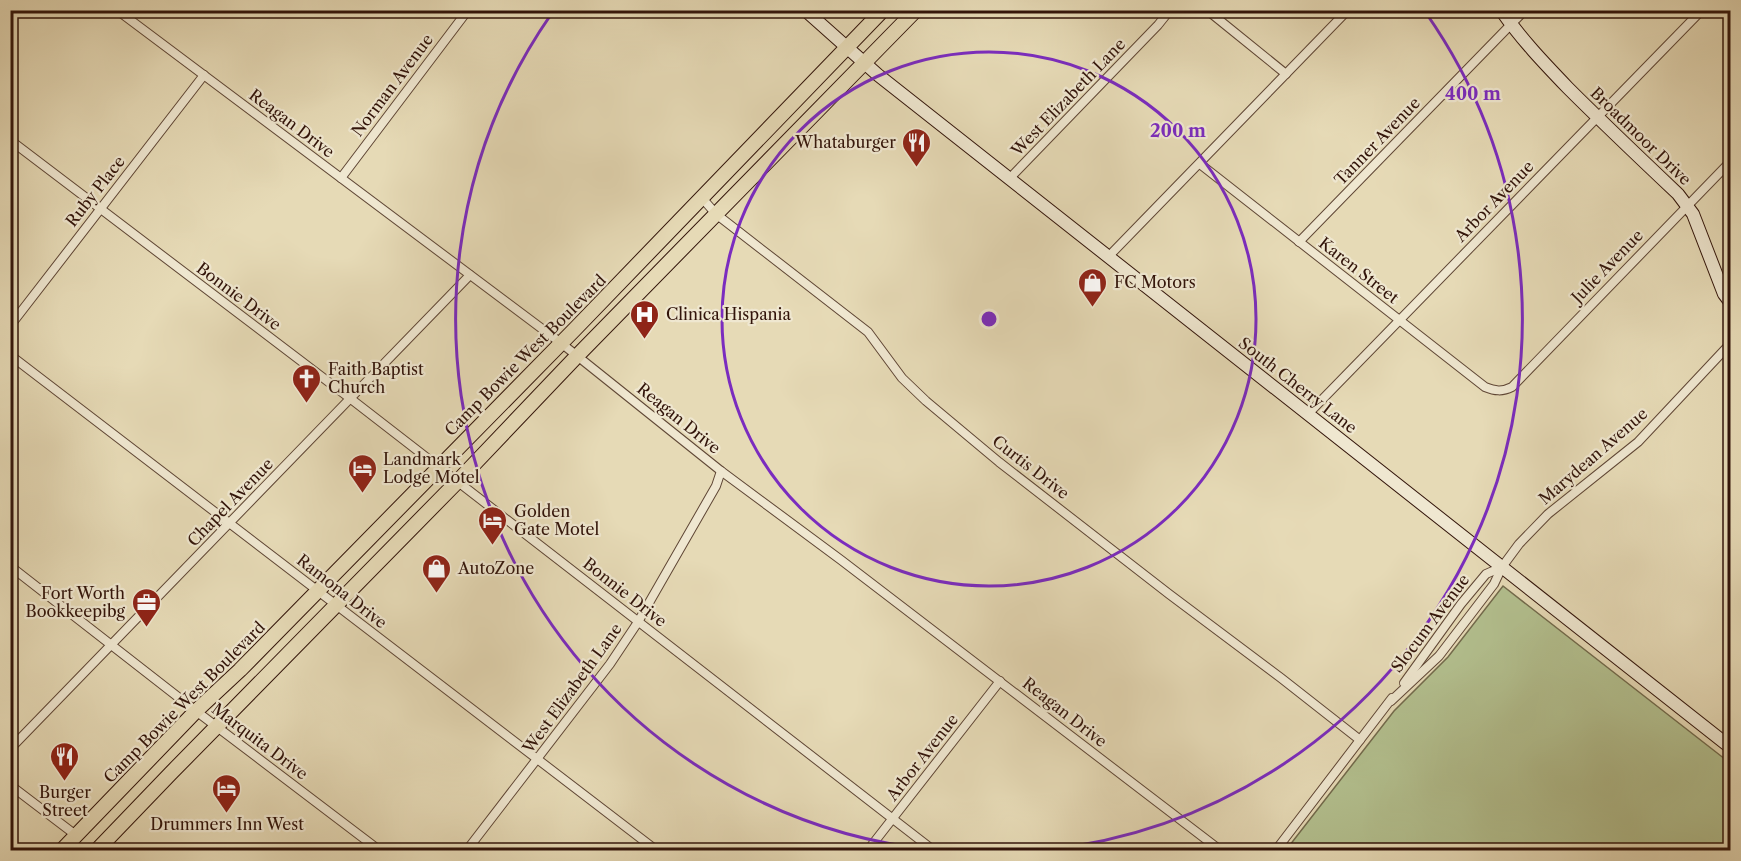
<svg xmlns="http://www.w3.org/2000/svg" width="1741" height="861" font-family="'Libre Caslon Text',serif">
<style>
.green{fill:#b3c08f;stroke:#726a4c;stroke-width:1.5}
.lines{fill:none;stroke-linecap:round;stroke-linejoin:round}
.street-casing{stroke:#5f4635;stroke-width:10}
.secondary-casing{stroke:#32140a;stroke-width:14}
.primary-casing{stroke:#32140a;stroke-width:16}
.street{stroke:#efe7d0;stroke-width:8}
.secondary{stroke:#efe7d0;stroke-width:12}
.primary{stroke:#e6dab6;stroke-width:14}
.ring{fill:none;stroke:#7b2cbf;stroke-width:3}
.labels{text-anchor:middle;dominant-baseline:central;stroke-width:4.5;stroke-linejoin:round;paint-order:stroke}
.street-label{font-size:16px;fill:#32140a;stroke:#efe7d0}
.poi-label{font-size:16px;fill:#32140a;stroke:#efe7d0;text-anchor:start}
.centre{fill:#7b2cbf;stroke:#efe7d0;stroke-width:3}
.ring-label{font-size:18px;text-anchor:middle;font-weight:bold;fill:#7b2cbf;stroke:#efe7d0;stroke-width:4.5;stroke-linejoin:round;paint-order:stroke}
</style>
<rect width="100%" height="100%" fill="#e6dab6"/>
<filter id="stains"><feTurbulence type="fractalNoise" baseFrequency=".00333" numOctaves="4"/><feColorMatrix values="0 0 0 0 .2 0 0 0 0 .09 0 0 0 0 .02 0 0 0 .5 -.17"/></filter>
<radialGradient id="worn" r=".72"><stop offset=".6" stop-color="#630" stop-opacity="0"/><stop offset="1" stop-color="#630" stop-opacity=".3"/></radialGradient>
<!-- green -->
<path class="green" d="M 1503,586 L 1730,763 L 1730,850 L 1286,850 L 1394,711 L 1448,657 Z"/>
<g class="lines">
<defs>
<g id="street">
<path d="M 117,10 L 561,343 L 721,471 L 841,560 L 1220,850"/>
<path d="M 1207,10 L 1286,74"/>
<path d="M 10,140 L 351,399 L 933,850"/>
<path d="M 1200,164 L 1485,387 C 1495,391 1502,392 1512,387 L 1730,162"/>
<path d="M 341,178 L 468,10"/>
<path d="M 1010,178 L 1158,25 L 1170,10"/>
<path d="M 702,198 L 716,214 L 868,332 L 902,378 L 926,401 L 999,462 L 1169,594 L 1281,678 L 1360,740"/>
<path d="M 1299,242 L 1525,10"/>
<path d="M 1109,256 L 1348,10"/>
<path d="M 10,326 L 204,75"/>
<path d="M 10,355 L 656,850"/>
<path d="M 1309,413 L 1702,10"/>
<path d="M 10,566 L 196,711 L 379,850"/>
<path d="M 1404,683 L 1461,604 L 1486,574 L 1502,567"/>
<path d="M 1391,701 L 1439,656 L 1494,584 L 1502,567 L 1519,544 L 1548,514 L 1638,442 L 1730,344"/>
<path d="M 10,749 L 470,275"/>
<path d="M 10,785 L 77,836"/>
<path d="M 467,850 L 610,664 L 638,622 L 716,486 L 721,471"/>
<path d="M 868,850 L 1000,681"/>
<path d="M 1276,850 L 1392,698"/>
</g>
<g id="secondary">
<path d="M 805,10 L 878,75 L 1730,747"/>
<path d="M 1501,10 C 1521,39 1544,63 1568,88 C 1604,124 1641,159 1678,194 L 1693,214 L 1724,294 L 1730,302"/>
</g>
<g id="primary">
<path d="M 62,850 L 196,711 L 240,670 L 576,328 L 883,10"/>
<path d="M 97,850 L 171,773 L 457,482 L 577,356 L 916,10"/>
</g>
</defs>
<!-- street casing -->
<use href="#street" class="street-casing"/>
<!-- secondary casing -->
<use href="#secondary" class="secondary-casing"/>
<!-- primary casing -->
<use href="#primary" class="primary-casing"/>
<!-- street -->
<use href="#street" class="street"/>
<!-- secondary -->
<use href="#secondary" class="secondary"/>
<!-- primary -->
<use href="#primary" class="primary"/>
</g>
<!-- distance rings -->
<g class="ring">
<circle cx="989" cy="319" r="267"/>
<path d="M933 850A534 534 0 0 1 552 13M1426 13A534 534 0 0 1 1045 850"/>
</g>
<!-- icons -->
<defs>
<symbol id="restaurant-pin" viewBox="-11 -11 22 30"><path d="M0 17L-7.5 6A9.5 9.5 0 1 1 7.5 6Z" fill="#8f2418" stroke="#efe7d0"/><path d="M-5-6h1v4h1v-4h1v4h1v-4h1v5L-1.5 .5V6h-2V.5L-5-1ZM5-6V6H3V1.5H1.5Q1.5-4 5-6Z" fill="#fff"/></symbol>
<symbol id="shop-pin" viewBox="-11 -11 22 30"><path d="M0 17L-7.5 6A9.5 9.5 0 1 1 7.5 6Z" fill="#8f2418" stroke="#efe7d0"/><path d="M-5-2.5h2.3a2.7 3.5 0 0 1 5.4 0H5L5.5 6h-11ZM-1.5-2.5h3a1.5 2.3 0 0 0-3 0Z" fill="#fff"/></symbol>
<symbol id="hospital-pin" viewBox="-11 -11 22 30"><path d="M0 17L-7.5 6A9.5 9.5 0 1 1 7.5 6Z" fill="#8f2418" stroke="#efe7d0"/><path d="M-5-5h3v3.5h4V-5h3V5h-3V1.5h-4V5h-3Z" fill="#fff"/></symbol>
<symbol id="church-pin" viewBox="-11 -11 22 30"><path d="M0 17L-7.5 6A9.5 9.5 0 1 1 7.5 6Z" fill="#8f2418" stroke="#efe7d0"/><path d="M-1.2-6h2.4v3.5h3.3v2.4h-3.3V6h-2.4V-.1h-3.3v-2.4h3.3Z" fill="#fff"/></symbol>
<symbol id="hotel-pin" viewBox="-11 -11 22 30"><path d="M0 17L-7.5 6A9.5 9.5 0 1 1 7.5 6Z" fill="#8f2418" stroke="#efe7d0"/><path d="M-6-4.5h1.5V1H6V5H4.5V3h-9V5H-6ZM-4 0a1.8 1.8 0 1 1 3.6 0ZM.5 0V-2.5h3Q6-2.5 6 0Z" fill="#fff"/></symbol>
<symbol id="office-pin" viewBox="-11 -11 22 30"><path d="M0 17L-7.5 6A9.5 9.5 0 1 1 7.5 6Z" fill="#8f2418" stroke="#efe7d0"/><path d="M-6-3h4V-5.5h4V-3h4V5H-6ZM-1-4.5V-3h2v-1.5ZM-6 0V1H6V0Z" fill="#fff"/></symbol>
</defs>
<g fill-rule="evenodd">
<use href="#restaurant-pin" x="900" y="126" width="33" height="45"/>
<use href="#shop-pin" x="1076" y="266" width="33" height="45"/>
<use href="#hospital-pin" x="628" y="298" width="33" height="45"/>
<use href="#church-pin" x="290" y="362" width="33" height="45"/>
<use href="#hotel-pin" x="346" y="452" width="33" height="45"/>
<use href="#hotel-pin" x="476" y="504" width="33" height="45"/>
<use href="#shop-pin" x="420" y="552" width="33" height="45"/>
<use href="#office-pin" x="130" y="586" width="33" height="45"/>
<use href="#restaurant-pin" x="48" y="740" width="33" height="45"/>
<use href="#hotel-pin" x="210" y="772" width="33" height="45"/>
</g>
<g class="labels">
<!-- street labels -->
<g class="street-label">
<text transform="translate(392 85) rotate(-53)">Norman Avenue</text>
<text transform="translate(1068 97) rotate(-46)">West Elizabeth Lane</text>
<text transform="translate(292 123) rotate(37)">Reagan Drive</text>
<text transform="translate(1641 136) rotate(44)">Broadmoor Drive</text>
<text transform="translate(1377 141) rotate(-46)">Tanner Avenue</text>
<text transform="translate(95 191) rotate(-52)">Ruby Place</text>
<text transform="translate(1494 201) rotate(-46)">Arbor Avenue</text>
<text transform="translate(1607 266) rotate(-46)">Julie Avenue</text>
<text transform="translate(1359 270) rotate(38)">Karen Street</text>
<text transform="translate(239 296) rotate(37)">Bonnie Drive</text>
<text transform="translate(525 355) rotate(-45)">Camp Bowie West Boulevard</text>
<text transform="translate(1298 385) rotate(38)">South Cherry Lane</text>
<text transform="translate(679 418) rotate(39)">Reagan Drive</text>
<text transform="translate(1593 456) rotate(-41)">Marydean Avenue</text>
<text transform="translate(1031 467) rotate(38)">Curtis Drive</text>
<text transform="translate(230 502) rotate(-46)">Chapel Avenue</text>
<text transform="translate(342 591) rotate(38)">Ramona Drive</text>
<text transform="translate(625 592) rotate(38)">Bonnie Drive</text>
<text transform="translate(1430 623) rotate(-53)">Slocum Avenue</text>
<text transform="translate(572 688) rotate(-54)">West Elizabeth Lane</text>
<text transform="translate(184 702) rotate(-45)">Camp Bowie West Boulevard</text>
<text transform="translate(1065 712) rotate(38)">Reagan Drive</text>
<text transform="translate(260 741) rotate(37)">Marquita Drive</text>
<text transform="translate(922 757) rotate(-52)">Arbor Avenue</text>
</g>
<!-- poi labels -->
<g class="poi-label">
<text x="896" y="142" text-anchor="end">Whataburger</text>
<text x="1114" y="282">FC Motors</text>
<text x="666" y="314">Clinica Hispania</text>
<text x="328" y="369">Faith Baptist<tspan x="328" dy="18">Church</tspan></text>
<text x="383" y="459">Landmark<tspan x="383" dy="18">Lodge Motel</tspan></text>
<text x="514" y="511">Golden<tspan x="514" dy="18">Gate Motel</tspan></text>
<text x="458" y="568">AutoZone</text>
<text x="125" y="593" text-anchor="end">Fort Worth<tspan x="125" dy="18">Bookkeepibg</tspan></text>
<text x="65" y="792" text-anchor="middle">Burger<tspan x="65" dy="18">Street</tspan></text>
<text x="227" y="824" text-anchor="middle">Drummers Inn West</text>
</g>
</g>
<circle cx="989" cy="319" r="9" class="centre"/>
<g class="ring-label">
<text x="1473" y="100">400 m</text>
<text x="1178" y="137">200 m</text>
</g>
<!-- margin -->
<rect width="1741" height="861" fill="none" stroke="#e6dab6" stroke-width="36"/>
<rect x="12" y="12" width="1717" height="837" fill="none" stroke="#32140a" stroke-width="3"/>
<rect x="18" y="18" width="1705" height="825" fill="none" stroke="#32140a" stroke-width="1.5"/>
<rect width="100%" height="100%" filter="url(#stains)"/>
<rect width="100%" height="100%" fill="url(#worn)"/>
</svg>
